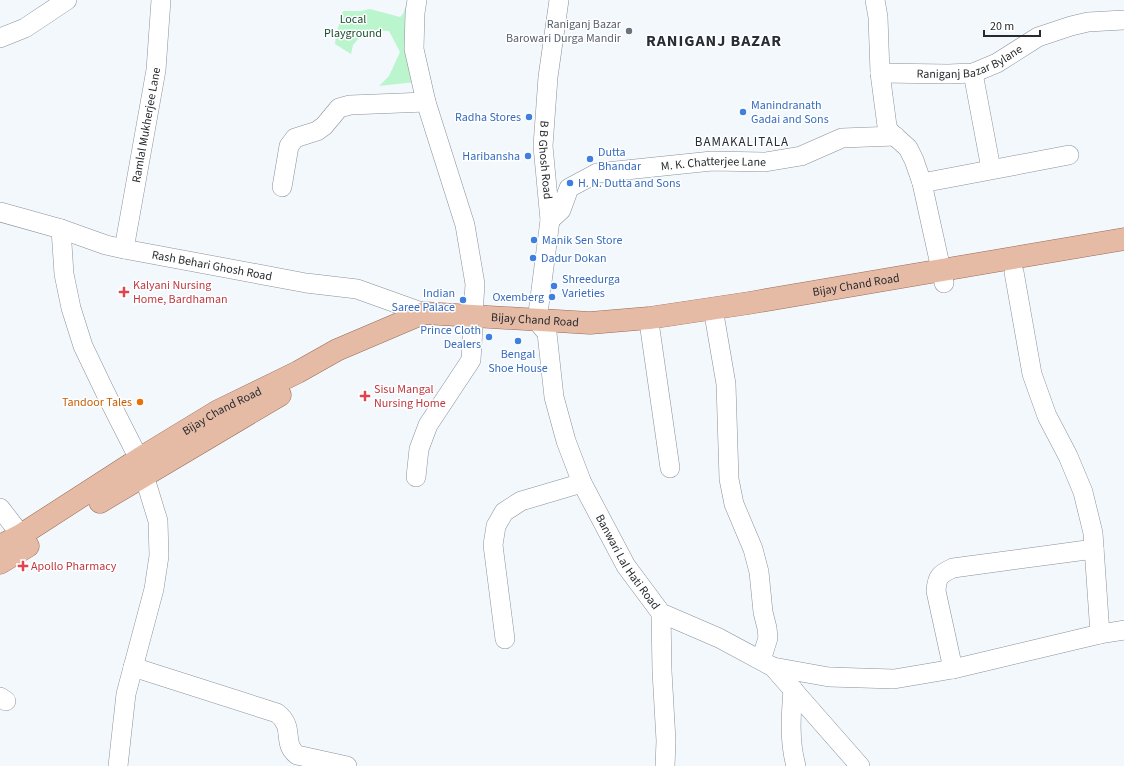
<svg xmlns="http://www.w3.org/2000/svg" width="1124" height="766" font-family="'Source Sans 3',sans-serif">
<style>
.green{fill:#baf5ce}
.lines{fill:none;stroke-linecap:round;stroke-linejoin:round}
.minor-casing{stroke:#8a919a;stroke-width:20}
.major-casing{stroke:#996b55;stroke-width:23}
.minor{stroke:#fff;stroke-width:19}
.major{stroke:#e6bba6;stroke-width:22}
.worship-dot{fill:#6b7280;stroke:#fff;stroke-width:1.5}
.shop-dot{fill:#3f7fe0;stroke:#fff;stroke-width:1.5}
.health-dot{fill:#e0444e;stroke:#fff;stroke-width:1.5}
.food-dot{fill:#e8710a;stroke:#fff;stroke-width:1.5}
.labels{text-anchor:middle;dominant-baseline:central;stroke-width:3;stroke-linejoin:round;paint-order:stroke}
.park-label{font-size:12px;fill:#174c2f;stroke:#fff}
.worship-label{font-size:12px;fill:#5b616d;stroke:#fff;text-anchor:end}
.street-label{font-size:12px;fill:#282b2e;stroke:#fff}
.shop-label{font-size:12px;fill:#366cbe;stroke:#fff;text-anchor:start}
.health-label{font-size:12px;fill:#be3a42;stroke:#fff;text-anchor:start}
.food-label{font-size:12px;fill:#c56008;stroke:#fff;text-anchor:end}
.neighbourhood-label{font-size:13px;letter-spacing:1px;fill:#282e35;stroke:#fff}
.district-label{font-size:16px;font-weight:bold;letter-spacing:1px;fill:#282e35;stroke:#fff}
</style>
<rect width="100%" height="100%" fill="#f3f8fd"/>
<!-- green -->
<path class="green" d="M 408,0 L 415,82 L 379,86 L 389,76 L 400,52 L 389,31 L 366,30 L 353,45 L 351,54 L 335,44 L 336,35 L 343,11 L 361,11 L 370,9 L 400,17 L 403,14 Z"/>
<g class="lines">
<defs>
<g id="minor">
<path d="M 417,0 L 415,13 L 414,49 L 426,102 L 465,225 L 475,284 L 473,315"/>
<path id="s1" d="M 559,0 L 548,77 L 543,146 L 550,220 L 537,321 L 547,333 L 554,397 L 566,441 L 582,483 L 626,566 L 661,613 L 719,638 L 773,667 L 860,766"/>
<path d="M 875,0 L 878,17 L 880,73 L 887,126 L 889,131 L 908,148 L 914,160 L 922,183 L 944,283"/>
<path d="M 0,38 L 25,28 L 67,0"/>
<path id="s2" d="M 880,73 L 948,74 L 973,73 L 997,63 L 1038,37 L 1071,26 L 1088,22 L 1124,20"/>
<path d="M 973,73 L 991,169"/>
<path d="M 922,183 L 1069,155"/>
<path d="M 282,187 L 289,146 L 295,138 L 317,131 L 324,126 L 339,108 L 350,105 L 426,102"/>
<path id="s3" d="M 0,212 L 61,229 L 106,245 L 124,249 L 306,283 L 357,289 L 424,313"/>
<path id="s4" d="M 550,220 L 561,210 L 569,188 L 597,173 L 712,161 L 765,162 L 801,156 L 842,138 L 895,136"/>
<path d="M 61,229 L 64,274 L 71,308 L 83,346 L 106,394 L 139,459 L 158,521 L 159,556 L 154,589 L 126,694 L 118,766"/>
<path id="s5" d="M 124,249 L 156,70 L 161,0"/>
<path d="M 1014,272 L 1032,374 L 1047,416 L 1068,456 L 1083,492 L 1093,533 L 1100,634"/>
<path d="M 715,320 L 726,384 L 729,479 L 734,504 L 753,549 L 759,572 L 763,612 L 767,628 L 768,638 L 761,660"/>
<path d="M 650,329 L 670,468"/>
<path d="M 416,477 L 419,449 L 428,425 L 471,360 L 473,328"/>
<path d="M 0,508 L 21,535"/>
<path d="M 661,613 L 662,671 L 666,741 L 665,766"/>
<path d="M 505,639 L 493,545 L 496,526 L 504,512 L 521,501 L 582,483"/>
<path d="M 133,667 L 277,713 C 296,728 281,742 297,755 L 347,766"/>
<path d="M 773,667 L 829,677 L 894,679 L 953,669 L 1100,634 L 1124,630"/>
<path d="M 953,669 L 936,591 C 937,576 940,574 953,568 L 1094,549"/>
<path d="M 793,689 C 791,715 789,741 796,766"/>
<path d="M 0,697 L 6,701"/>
</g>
<g id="major">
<path d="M 100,502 L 280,395"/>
<path id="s6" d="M 0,546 L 21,535 L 139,459 L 218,411 L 298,372 L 337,350 L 424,313 L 590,323 L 649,318 L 749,303 L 1124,239"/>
<path d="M 0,563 L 28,546"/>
</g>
</defs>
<!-- minor casing -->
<use href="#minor" class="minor-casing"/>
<!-- major casing -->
<use href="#major" class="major-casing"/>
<!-- minor -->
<use href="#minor" class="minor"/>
<!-- major -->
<use href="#major" class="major"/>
</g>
<!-- markers -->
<circle class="worship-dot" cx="629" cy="31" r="4"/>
<g class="shop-dot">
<circle cx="743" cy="112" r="4"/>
<circle cx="529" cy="117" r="4"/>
<circle cx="528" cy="156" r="4"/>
<circle cx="590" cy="159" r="4"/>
<circle cx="570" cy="183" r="4"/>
<circle cx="534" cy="240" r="4"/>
<circle cx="533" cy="258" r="4"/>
<circle cx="554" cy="286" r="4"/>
<circle cx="552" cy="297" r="4"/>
<circle cx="463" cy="300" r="4"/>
<circle cx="489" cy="337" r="4"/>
<circle cx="518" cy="341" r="4"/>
</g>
<g class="health-dot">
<path d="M122 286h4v4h4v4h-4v4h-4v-4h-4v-4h4z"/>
<path d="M363 390h4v4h4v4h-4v4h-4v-4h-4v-4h4z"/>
<path d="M21 560h4v4h4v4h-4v4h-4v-4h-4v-4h4z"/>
</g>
<circle class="food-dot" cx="140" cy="402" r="4"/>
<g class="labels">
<!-- park labels -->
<g class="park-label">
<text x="353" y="19">Local<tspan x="353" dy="14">Playground</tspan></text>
</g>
<!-- worship labels -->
<g class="worship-label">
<text x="621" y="24">Raniganj Bazar<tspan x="621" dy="14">Barowari Durga Mandir</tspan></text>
</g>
<!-- street labels -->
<g class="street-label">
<text stroke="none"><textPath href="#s2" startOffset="92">Raniganj Bazar Bylane</textPath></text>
<text stroke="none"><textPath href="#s5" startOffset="126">Ramlal Mukherjee Lane</textPath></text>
<text stroke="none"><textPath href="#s1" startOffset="161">B B Ghosh Road</textPath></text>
<text stroke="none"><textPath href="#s4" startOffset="187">M. K. Chatterjee Lane</textPath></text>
<text stroke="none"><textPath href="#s3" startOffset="219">Rash Behari Ghosh Road</textPath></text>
<text stroke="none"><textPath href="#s6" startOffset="920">Bijay Chand Road</textPath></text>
<text stroke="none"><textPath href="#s6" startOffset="596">Bijay Chand Road</textPath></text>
<text stroke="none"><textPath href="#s6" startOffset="260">Bijay Chand Road</textPath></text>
<text stroke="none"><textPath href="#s1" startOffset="585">Banwari Lal Hati Road</textPath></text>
</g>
<!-- shop labels -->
<g class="shop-label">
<text x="751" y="105">Manindranath<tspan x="751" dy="14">Gadai and Sons</tspan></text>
<text x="521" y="117" text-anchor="end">Radha Stores</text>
<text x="598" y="152">Dutta<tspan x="598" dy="14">Bhandar</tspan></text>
<text x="520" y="156" text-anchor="end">Haribansha</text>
<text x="578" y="183">H. N. Dutta and Sons</text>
<text x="542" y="240">Manik Sen Store</text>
<text x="541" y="258">Dadur Dokan</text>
<text x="562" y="279">Shreedurga<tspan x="562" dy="14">Varieties</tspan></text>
<text x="455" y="293" text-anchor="end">Indian<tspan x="455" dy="14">Saree Palace</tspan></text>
<text x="544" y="297" text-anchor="end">Oxemberg</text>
<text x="481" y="330" text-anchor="end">Prince Cloth<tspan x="481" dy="14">Dealers</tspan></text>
<text x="518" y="354" text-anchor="middle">Bengal<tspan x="518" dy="14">Shoe House</tspan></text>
</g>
<!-- health labels -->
<g class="health-label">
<text x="133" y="285">Kalyani Nursing<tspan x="133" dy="14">Home, Bardhaman</tspan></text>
<text x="374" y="389">Sisu Mangal<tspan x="374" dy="14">Nursing Home</tspan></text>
<text x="31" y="566">Apollo Pharmacy</text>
</g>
<!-- food labels -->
<g class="food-label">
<text x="132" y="402">Tandoor Tales</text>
</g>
<!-- neighbourhood labels -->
<g class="neighbourhood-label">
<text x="742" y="142">BAMAKALITALA</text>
</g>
<!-- district labels -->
<g class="district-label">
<text x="714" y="41">RANIGANJ BAZAR</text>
</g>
</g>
<!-- scale -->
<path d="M984 30v6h56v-6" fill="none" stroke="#282b2e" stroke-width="2"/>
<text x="990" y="30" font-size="12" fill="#282b2e" stroke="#ffffff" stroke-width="3" paint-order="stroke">20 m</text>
</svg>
